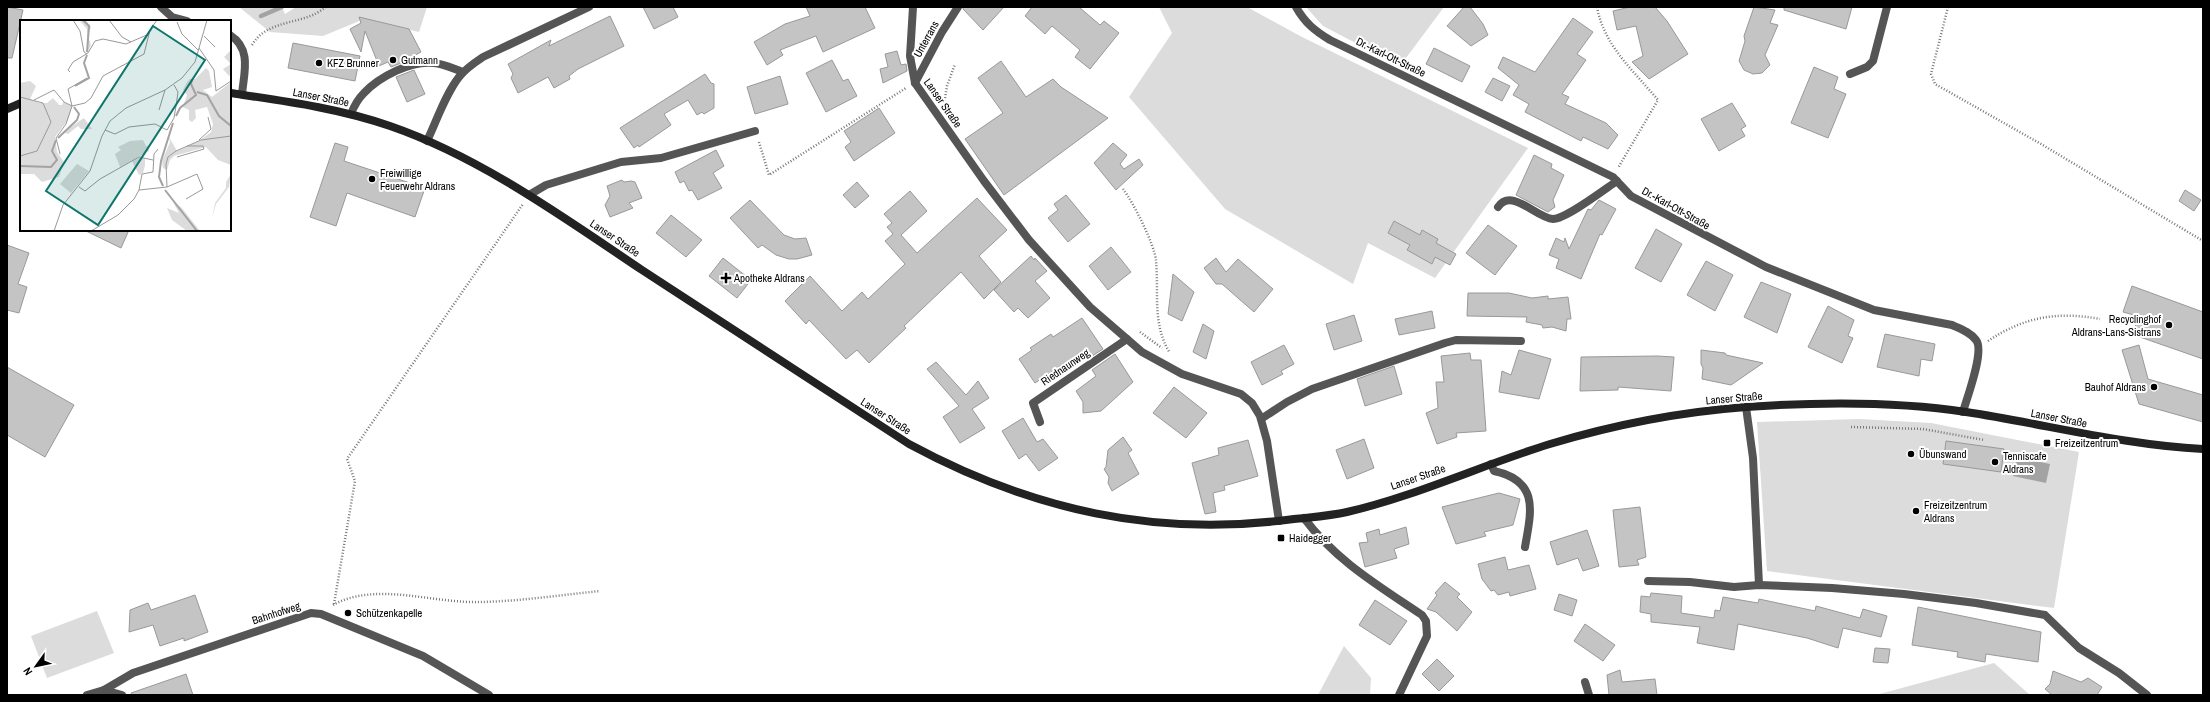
<svg xmlns="http://www.w3.org/2000/svg" width="2210" height="702" font-family="'Archivo Narrow',sans-serif">
<style>
.green{fill:#dcdcdc}
.water{fill:#a3a3a3}
.lines{fill:none;stroke-linecap:round;stroke-linejoin:round}
.stream{stroke:#a3a3a3;stroke-width:4.5}
.building{fill:#c4c4c4;stroke:#999}
.path{stroke:#777;stroke-width:2.5;stroke-dasharray:1 2;stroke-linecap:butt}
.service{stroke:#555;stroke-width:8}
.minor{stroke:#555;stroke-width:8}
.secondary{stroke:#222;stroke-width:8}
.poi-dot{fill:#000;stroke:#fff;stroke-width:1.5}
.labels{text-anchor:middle;dominant-baseline:central;stroke-width:4;stroke-linejoin:round;paint-order:stroke}
.street-label{font-size:11px;fill:#000;stroke:#fff}
.poi-label{font-size:11px;fill:#000;stroke:#fff;text-anchor:start}
.inset-river{fill:none;stroke:#a3a3a3;stroke-width:2}
.inset-road{fill:none;stroke:#999;stroke-width:1}
.view{fill:#0f766e;fill-opacity:0.15;stroke:#0f766e;stroke-width:2}
.inset-edge{fill:none;stroke:#000;stroke-width:2}
</style>
<rect width="100%" height="100%" fill="#fff"/>
<!-- green -->
<g class="green">
<path d="M 239,7 L 282,7 L 285,14 L 296,7 L 427,7 L 419,32 L 364,19 L 323,36 L 270,32 Z"/>
<path d="M 1159,7 L 1247,7 L 1302,37 L 1528,148 L 1435,278 L 1368,243 L 1353,284 L 1225,209 L 1129,97 L 1172,33 Z"/>
<path d="M 1306,7 L 1444,7 L 1400,66 L 1323,26 Z"/>
<path d="M 1859,419 L 1931,423 L 2079,452 L 2054,608 L 1767,571 L 1757,422 Z"/>
<path d="M 97,611 L 114,653 L 47,678 L 31,636 Z"/>
<path d="M 1344,646 L 1371,678 L 1370,695 L 1318,695 Z"/>
<path d="M 1994,663 L 2030,695 L 1876,695 Z"/>
</g>
<!-- water -->
<path class="water" d="M 2017,457 L 2050,464 L 2046,483 L 2013,476 Z"/>
<g class="lines">
<!-- stream -->
<path class="stream" d="M 261,16 L 282,7"/>
</g>
<!-- building -->
<g class="building">
<path d="M 7,7 L 23,10 L 12,58 L 7,58 Z"/>
<path d="M 643,7 L 673,7 L 678,17 L 654,29 Z"/>
<path d="M 806,7 L 865,7 L 875,28 L 823,52 L 816,36 L 780,50 L 783,55 L 767,65 L 754,42 L 785,24 L 810,16 Z"/>
<path d="M 963,7 L 1004,7 L 983,30 L 963,9 Z"/>
<path d="M 1032,7 L 1079,7 L 1100,25 L 1104,21 L 1119,33 L 1090,69 L 1075,57 L 1080,50 L 1052,26 L 1045,34 L 1025,16 Z"/>
<path d="M 1464,7 L 1470,7 L 1483,24 L 1488,35 L 1471,46 L 1447,26 Z"/>
<path d="M 1630,7 L 1655,7 L 1667,21 L 1688,54 L 1649,79 L 1632,62 L 1643,56 L 1636,26 L 1617,30 L 1613,11 Z"/>
<path d="M 1754,7 L 1775,10 L 1770,23 L 1778,25 L 1765,55 L 1770,65 L 1762,73 L 1753,74 L 1744,70 L 1739,61 L 1745,41 L 1744,36 Z"/>
<path d="M 1784,7 L 1852,7 L 1846,29 L 1784,10 Z"/>
<path d="M 610,16 L 624,46 L 578,69 L 569,76 L 570,79 L 554,88 L 548,77 L 518,93 L 511,78 L 513,74 L 508,64 L 551,40 L 549,46 Z"/>
<path d="M 359,17 L 409,29 L 421,52 L 408,59 L 409,60 L 391,67 L 388,62 L 379,66 L 365,31 L 361,52 L 350,29 L 361,23 Z"/>
<path d="M 1573,18 L 1593,32 L 1577,54 L 1586,60 L 1562,94 L 1569,97 L 1565,104 L 1606,123 L 1618,135 L 1608,149 L 1583,137 L 1581,141 L 1525,112 L 1529,104 L 1513,95 L 1519,85 L 1498,68 L 1503,57 L 1535,72 Z"/>
<path d="M 293,43 L 360,56 L 355,81 L 288,68 Z"/>
<path d="M 1434,48 L 1470,66 L 1462,82 L 1426,64 Z"/>
<path d="M 897,51 L 901,65 L 906,64 L 907,71 L 883,83 L 880,69 L 888,67 L 885,54 Z"/>
<path d="M 832,60 L 843,81 L 848,79 L 857,96 L 826,112 L 806,73 Z"/>
<path d="M 1001,61 L 1026,97 L 1053,79 L 1061,87 L 1108,118 L 1004,195 L 965,139 L 1003,113 L 978,78 Z"/>
<path d="M 1814,67 L 1838,77 L 1834,89 L 1846,94 L 1828,138 L 1791,123 Z"/>
<path d="M 414,70 L 425,94 L 407,102 L 396,77 Z"/>
<path d="M 705,74 L 711,83 L 714,84 L 714,108 L 704,114 L 702,112 L 697,115 L 688,100 L 664,114 L 671,125 L 639,147 L 638,145 L 634,148 L 620,128 Z"/>
<path d="M 780,76 L 788,104 L 755,114 L 747,87 Z"/>
<path d="M 1493,78 L 1510,86 L 1502,101 L 1485,92 Z"/>
<path d="M 1732,103 L 1746,126 L 1741,129 L 1745,136 L 1719,151 L 1701,119 Z"/>
<path d="M 879,108 L 895,133 L 854,161 L 845,147 L 851,142 L 844,131 Z"/>
<path d="M 335,143 L 348,147 L 344,161 L 425,188 L 415,217 L 347,193 L 336,226 L 310,217 Z"/>
<path d="M 1113,143 L 1127,155 L 1120,164 L 1124,169 L 1139,159 L 1143,165 L 1116,190 L 1094,163 Z"/>
<path d="M 716,150 L 724,166 L 713,173 L 722,188 L 698,200 L 692,190 L 689,191 L 684,181 L 680,183 L 675,172 Z"/>
<path d="M 1534,155 L 1552,164 L 1551,168 L 1564,175 L 1553,200 L 1555,207 L 1548,212 L 1516,195 Z"/>
<path d="M 622,180 L 624,182 L 631,181 L 635,182 L 642,198 L 629,203 L 633,208 L 610,217 L 605,205 L 610,196 L 607,186 Z"/>
<path d="M 857,182 L 869,196 L 855,208 L 843,195 Z"/>
<path d="M 2185,190 L 2201,200 L 2194,211 L 2179,201 Z"/>
<path d="M 910,191 L 927,211 L 901,235 L 917,253 L 977,198 L 1007,230 L 979,256 L 1001,282 L 984,299 L 961,272 L 904,326 L 906,328 L 869,363 L 857,350 L 846,359 L 809,320 L 806,324 L 785,301 L 810,276 L 842,311 L 862,292 L 868,299 L 905,264 L 885,241 L 893,234 L 887,227 L 892,223 L 884,214 Z"/>
<path d="M 1066,195 L 1090,224 L 1068,242 L 1048,218 L 1058,210 L 1054,204 Z"/>
<path d="M 750,200 L 784,235 L 795,239 L 806,238 L 812,255 L 797,259 L 789,259 L 776,255 L 762,245 L 758,248 L 730,218 Z"/>
<path d="M 1599,200 L 1616,209 L 1602,235 L 1600,234 L 1581,279 L 1556,268 L 1559,259 L 1549,255 L 1556,238 L 1564,242 L 1565,238 L 1569,249 L 1588,209 L 1591,210 Z"/>
<path d="M 671,215 L 702,240 L 686,257 L 656,233 Z"/>
<path d="M 1394,221 L 1420,235 L 1422,230 L 1438,239 L 1436,243 L 1456,254 L 1450,265 L 1435,257 L 1432,264 L 1407,250 L 1410,245 L 1388,233 Z"/>
<path d="M 1488,225 L 1517,246 L 1495,275 L 1466,253 Z"/>
<path d="M 1656,229 L 1682,244 L 1661,282 L 1635,268 Z"/>
<path d="M 84,230 L 129,230 L 121,248 Z"/>
<path d="M 7,245 L 29,253 L 18,284 L 27,287 L 19,313 L 7,310 Z"/>
<path d="M 1111,247 L 1131,272 L 1108,290 L 1089,266 Z"/>
<path d="M 1031,256 L 1034,260 L 1035,258 L 1047,271 L 1035,281 L 1050,298 L 1028,318 L 1018,308 L 1014,312 L 994,290 Z"/>
<path d="M 723,258 L 751,280 L 737,298 L 709,276 Z"/>
<path d="M 1216,258 L 1226,272 L 1238,259 L 1273,289 L 1254,312 L 1222,284 L 1216,284 L 1204,268 Z"/>
<path d="M 1706,261 L 1733,275 L 1715,311 L 1687,295 Z"/>
<path d="M 1173,274 L 1194,292 L 1182,321 L 1168,314 Z"/>
<path d="M 1761,282 L 1791,294 L 1777,333 L 1744,317 Z"/>
<path d="M 2132,286 L 2203,312 L 2203,359 L 2137,336 L 2134,315 L 2123,312 Z"/>
<path d="M 1468,293 L 1509,293 L 1532,298 L 1548,296 L 1548,299 L 1568,297 L 1571,319 L 1567,319 L 1566,331 L 1552,327 L 1543,328 L 1542,325 L 1526,322 L 1527,317 L 1467,316 Z"/>
<path d="M 1828,306 L 1854,320 L 1848,336 L 1853,338 L 1842,363 L 1808,347 Z"/>
<path d="M 1432,311 L 1435,328 L 1399,335 L 1395,319 Z"/>
<path d="M 1354,315 L 1362,341 L 1334,350 L 1326,324 Z"/>
<path d="M 1082,318 L 1103,349 L 1086,360 L 1081,352 L 1035,383 L 1019,359 L 1032,350 L 1030,348 L 1051,334 L 1053,337 Z"/>
<path d="M 1203,324 L 1214,331 L 1206,359 L 1193,352 Z"/>
<path d="M 1885,334 L 1935,344 L 1932,361 L 1921,359 L 1919,376 L 1877,367 Z"/>
<path d="M 1284,345 L 1294,364 L 1281,371 L 1283,374 L 1262,385 L 1251,362 Z"/>
<path d="M 2139,345 L 2148,379 L 2203,395 L 2203,422 L 2139,404 L 2122,350 Z"/>
<path d="M 1519,350 L 1551,359 L 1539,399 L 1499,392 L 1502,371 L 1511,375 Z"/>
<path d="M 1701,350 L 1725,353 L 1726,355 L 1763,363 L 1731,385 L 1702,379 L 1703,368 L 1701,364 Z"/>
<path d="M 1470,353 L 1471,360 L 1481,360 L 1486,431 L 1456,433 L 1457,437 L 1437,444 L 1426,413 L 1438,408 L 1436,382 L 1444,382 L 1441,356 Z"/>
<path d="M 1115,354 L 1133,382 L 1101,411 L 1083,413 L 1083,402 L 1076,391 L 1096,376 L 1092,370 Z"/>
<path d="M 1658,356 L 1674,357 L 1671,391 L 1618,387 L 1618,390 L 1580,391 L 1581,357 Z"/>
<path d="M 936,362 L 966,395 L 978,381 L 989,398 L 972,409 L 985,428 L 960,443 L 943,417 L 959,406 L 927,369 Z"/>
<path d="M 1394,366 L 1402,394 L 1365,406 L 1357,379 Z"/>
<path d="M 7,367 L 74,405 L 45,457 L 7,435 Z"/>
<path d="M 1174,387 L 1207,413 L 1186,438 L 1153,413 Z"/>
<path d="M 1023,418 L 1037,442 L 1043,439 L 1058,458 L 1039,471 L 1026,454 L 1019,459 L 1002,431 Z"/>
<path d="M 1123,437 L 1132,450 L 1128,453 L 1139,474 L 1112,491 L 1108,483 L 1109,477 L 1104,469 L 1106,467 L 1108,450 Z"/>
<path d="M 1364,439 L 1374,468 L 1347,479 L 1336,450 Z"/>
<path d="M 1248,440 L 1258,476 L 1224,486 L 1225,490 L 1213,493 L 1216,512 L 1205,514 L 1192,463 L 1219,455 L 1218,448 Z"/>
<path d="M 1946,441 L 2004,449 L 2001,472 L 1943,464 Z"/>
<path d="M 1499,493 L 1520,499 L 1513,525 L 1484,532 L 1486,536 L 1456,544 L 1442,507 Z"/>
<path d="M 1640,507 L 1646,557 L 1637,560 L 1639,565 L 1619,567 L 1613,510 Z"/>
<path d="M 1406,527 L 1409,544 L 1394,549 L 1397,558 L 1365,567 L 1359,543 L 1368,542 L 1366,533 L 1379,529 L 1380,535 Z"/>
<path d="M 1587,530 L 1599,566 L 1583,571 L 1578,558 L 1557,565 L 1550,542 Z"/>
<path d="M 1505,557 L 1508,570 L 1529,565 L 1536,589 L 1510,596 L 1509,592 L 1498,595 L 1494,590 L 1491,591 L 1482,579 L 1478,564 Z"/>
<path d="M 1445,582 L 1460,594 L 1457,597 L 1472,612 L 1457,631 L 1436,612 L 1427,609 L 1437,595 L 1435,593 Z"/>
<path d="M 1651,593 L 1682,596 L 1681,613 L 1714,618 L 1715,610 L 1720,611 L 1723,597 L 1758,603 L 1759,599 L 1815,611 L 1816,606 L 1860,618 L 1863,609 L 1887,616 L 1881,637 L 1843,628 L 1838,648 L 1807,638 L 1738,624 L 1734,650 L 1697,643 L 1700,627 L 1651,622 L 1651,614 L 1640,612 L 1641,596 L 1650,597 Z"/>
<path d="M 1559,594 L 1577,600 L 1572,616 L 1554,610 Z"/>
<path d="M 195,595 L 208,632 L 184,641 L 184,638 L 160,646 L 153,625 L 129,632 L 130,610 L 148,603 L 151,610 Z"/>
<path d="M 1375,600 L 1407,621 L 1390,645 L 1359,625 Z"/>
<path d="M 1918,607 L 2041,632 L 2038,662 L 1986,654 L 1985,662 L 1957,657 L 1958,652 L 1912,645 Z"/>
<path d="M 1585,624 L 1615,645 L 1603,661 L 1574,641 Z"/>
<path d="M 1875,648 L 1890,649 L 1888,663 L 1873,662 Z"/>
<path d="M 1437,659 L 1454,676 L 1439,691 L 1422,674 Z"/>
<path d="M 1620,670 L 1622,682 L 1655,679 L 1657,695 L 1609,695 L 1607,675 Z"/>
<path d="M 2053,671 L 2081,682 L 2088,678 L 2102,687 L 2097,695 L 2052,695 L 2045,689 L 2050,684 Z"/>
<path d="M 186,674 L 193,695 L 132,695 L 131,693 Z"/>
</g>
<g class="lines">
<!-- path -->
<g class="path">
<path d="M 1597,7 C 1604,46 1634,71 1658,100 L 1618,168"/>
<path d="M 1948,7 L 1931,74 L 1935,84 L 2041,144 L 2203,241"/>
<path d="M 252,45 C 265,23 291,24 313,15 C 317,13 322,10 326,7"/>
<path d="M 944,104 L 947,86 L 955,64"/>
<path d="M 759,142 L 769,175 L 906,88"/>
<path d="M 1123,189 C 1133,202 1155,245 1156,261 C 1159,293 1152,325 1170,353"/>
<path d="M 1140,332 L 1162,348"/>
<path d="M 1988,341 C 2024,317 2057,311 2100,319"/>
<path d="M 1851,427 L 1923,429 L 1984,440"/>
<path d="M 334,604 L 355,481 L 347,459 L 523,204"/>
<path d="M 333,605 C 376,581 434,604 482,602 C 521,601 561,595 600,591"/>
</g>
<!-- service -->
<g class="service">
<path d="M 161,7 L 172,17 L 187,21"/>
<path d="M 230,35 C 252,49 244,73 242,94"/>
<path d="M 1850,74 L 1867,67 L 1873,61 L 1887,7"/>
<path d="M 915,83 L 942,32 L 958,7"/>
<path d="M 351,114 C 354,106 358,99 364,93 C 379,77 411,60 434,63 C 444,64 454,69 463,72"/>
<path d="M 1498,207 C 1512,187 1536,218 1553,219 C 1566,219 1605,189 1617,181"/>
<path d="M 1746,407 L 1753,458 L 1759,585"/>
<path d="M 1261,419 L 1287,402 L 1312,389 L 1445,343 L 1456,340 L 1521,341"/>
<path d="M 1491,464 L 1494,471 C 1540,481 1531,512 1525,547"/>
<path d="M 1304,518 C 1335,560 1379,586 1422,615 L 1426,621 L 1427,636 L 1399,695"/>
<path d="M 1648,581 L 1690,582 L 1734,587 L 1759,585 L 1832,588 L 1904,594 L 1976,603 L 2045,615 L 2079,648 L 2119,673 L 2147,695"/>
<path d="M 1585,682 L 1589,695"/>
</g>
<!-- minor -->
<g class="minor">
<path d="M 913,7 L 910,56 L 915,83 L 984,181 L 1029,240 L 1090,307 L 1142,352 L 1182,374 L 1241,394 L 1252,403 L 1260,416 L 1267,441 L 1279,521"/>
<path d="M 1296,7 C 1305,23 1315,31 1330,40 L 1613,177 L 1631,196 L 1766,267 L 1874,310 L 1952,325 C 1961,329 1970,332 1976,340 C 1985,351 1967,397 1963,412"/>
<path d="M 427,141 C 437,120 445,95 459,77 C 465,69 474,63 483,57 L 589,7"/>
<path d="M 529,195 L 546,185 L 621,162 L 661,158 L 755,131"/>
<path d="M 1040,422 L 1033,403 L 1127,339"/>
<path d="M 104,690 L 122,695"/>
<path d="M 87,695 L 104,690 L 133,673 L 311,613 L 321,614 L 423,656 L 489,695"/>
</g>
<!-- secondary -->
<g class="secondary">
<path d="M 230,93 C 284,101 338,108 390,126 C 480,157 563,217 642,270 C 731,328 820,386 909,444 C 1031,510 1156,538 1294,519 C 1312,517 1330,516 1347,512 C 1416,496 1482,465 1550,444 C 1613,425 1680,412 1746,407 C 1818,402 1894,401 1966,412 C 2045,424 2123,445 2203,449"/>
<path d="M 7,109 L 21,103"/>
</g>
</g>
<!-- markers -->
<g class="poi-dot">
<circle cx="393" cy="60" r="4"/>
<circle cx="319" cy="63" r="4"/>
<circle cx="372" cy="179" r="4"/>
<path d="M724 272h4v4h4v4h-4v4h-4v-4h-4v-4h4z"/>
<circle cx="2169" cy="325" r="4"/>
<circle cx="2154" cy="387" r="4"/>
<rect x="2043" y="439" width="8" height="8" rx="2"/>
<circle cx="1911" cy="454" r="4"/>
<circle cx="1995" cy="462" r="4"/>
<circle cx="1916" cy="511" r="4"/>
<rect x="1277" y="534" width="8" height="8" rx="2"/>
<circle cx="348" cy="613" r="4"/>
</g>
<g class="labels">
<!-- street labels -->
<g class="street-label">
<text transform="translate(926 39) rotate(-61)">Unterrans</text>
<text transform="translate(1391 57) rotate(26)">Dr.-Karl-Ott-Straße</text>
<text transform="translate(321 97) rotate(11)">Lanser Straße</text>
<text transform="translate(943 103) rotate(55)">Lanser Straße</text>
<text transform="translate(1676 208) rotate(29)">Dr.-Karl-Ott-Straße</text>
<text transform="translate(615 238) rotate(34)">Lanser Straße</text>
<text transform="translate(1065 367) rotate(-34)">Riednaunweg</text>
<text transform="translate(1734 398) rotate(-5)">Lanser Straße</text>
<text transform="translate(886 416) rotate(33)">Lanser Straße</text>
<text transform="translate(2059 418) rotate(11)">Lanser Straße</text>
<text transform="translate(1418 477) rotate(-19)">Lanser Straße</text>
<text transform="translate(276 613) rotate(-18)">Bahnhofweg</text>
</g>
<!-- poi labels -->
<g class="poi-label">
<text x="401" y="60">Gutmann</text>
<text x="327" y="63">KFZ Brunner</text>
<text x="380" y="173">Freiwillige<tspan x="380" dy="13">Feuerwehr Aldrans</tspan></text>
<text x="734" y="278">Apotheke Aldrans</text>
<text x="2161" y="319" text-anchor="end">Recyclinghof<tspan x="2161" dy="13">Aldrans-Lans-Sistrans</tspan></text>
<text x="2146" y="387" text-anchor="end">Bauhof Aldrans</text>
<text x="2055" y="443">Freizeitzentrum</text>
<text x="1919" y="454">Übunswand</text>
<text x="2003" y="456">Tenniscafe<tspan x="2003" dy="13">Aldrans</tspan></text>
<text x="1924" y="505">Freizeitzentrum<tspan x="1924" dy="13">Aldrans</tspan></text>
<text x="1289" y="538">Haidegger</text>
<text x="356" y="613">Schützenkapelle</text>
</g>
</g>
<!-- overview -->
<g transform="translate(20 20)">
<rect width="211" height="211" fill="#fff"/>
<path d="M 59,0 L 65,0 L 71,7 L 68,16 L 71,25 L 68,32 L 67,9 ZM 211,30 L 211,53 L 209,56 L 203,49 L 211,44 L 204,37 ZM 186,48 L 189,51 L 192,67 L 183,70 L 192,77 L 211,62 L 211,145 L 198,140 L 186,127 L 154,136 L 150,140 L 147,150 L 143,148 L 142,141 L 150,122 L 149,117 L 157,131 L 179,121 L 191,112 L 193,104 L 187,87 L 175,90 L 176,98 L 172,102 L 169,100 L 169,90 L 163,87 L 167,75 L 163,70 L 167,62 L 170,59 L 175,59 ZM 10,61 L 16,66 L 10,79 L 20,83 L 27,83 L 33,78 L 39,85 L 42,85 L 43,82 L 52,86 L 48,100 L 35,117 L 37,132 L 44,142 L 39,157 L 22,162 L 14,154 L 0,154 L 0,63 ZM 64,98 L 72,109 L 61,109 L 58,106 L 48,114 L 43,112 ZM 123,120 L 126,126 L 129,126 L 129,131 L 100,147 L 95,134 L 101,130 L 98,127 L 110,121 ZM 119,138 L 125,138 L 125,145 L 123,153 L 119,155 L 112,141 ZM 57,144 L 69,151 L 51,173 L 40,164 ZM 211,154 L 209,167 L 196,184 L 192,198 L 195,183 L 206,168 L 206,162 ZM 153,182 L 161,187 L 180,211 L 167,211 L 152,200 L 147,188 L 159,193 Z" fill="#dcdcdc"/>
<path class="inset-river" d="M 63,0 L 69,6 L 67,32M 55,66 L 69,58 L 64,43 L 67,35M 177,72 L 187,75 L 199,96 L 211,106M 156,96 L 160,88 L 176,75 L 171,64 L 172,59M 38,118 L 57,100 L 59,94 L 54,87M 0,146 L 31,147 L 37,140 L 32,131 L 36,120M 143,166 L 139,157 L 141,141 L 153,103M 145,170 L 177,211"/>
<path class="inset-road" d="M 53,0 L 60,11 L 64,32 L 67,34M 89,0 L 102,17 L 111,22M 157,2 L 162,14 L 178,30M 184,16 L 195,27M 179,28 L 194,50 L 196,71 L 211,61M 50,52 L 48,50 L 53,42 L 68,33 L 75,21 L 83,19 L 106,24 L 129,14M 0,77 L 23,83 L 31,102 L 17,131 L 0,136M 14,80 L 34,70 L 44,82 L 52,86 L 65,83 L 71,78 L 83,56 L 124,34 L 130,10 L 137,0M 139,90 L 145,70M 85,110 L 95,114 L 109,107 L 135,104 L 147,110 L 154,98 L 156,86 L 158,72 L 154,65M 179,120 L 191,109 L 188,97M 40,134 L 36,118 L 46,104 L 52,86 L 48,69 L 67,58M 157,137 L 184,129 L 183,126 L 167,126M 59,167 L 65,171 L 80,159 L 119,137 L 133,140M 147,167 L 177,154 L 183,169 L 166,179M 119,170 L 147,167 L 146,144 L 148,137 L 156,131 L 181,120 L 211,116M 34,211 L 43,185 L 70,151 L 82,116 L 90,101 L 106,88 L 145,70 L 162,58 L 175,42 L 187,0M 71,211 L 98,195 L 114,179 L 119,170 L 122,154 L 133,152 L 134,134 L 138,129"/>
<path class="view" d="M 133,6 L 185,40 L 78,205 L 26,171 Z"/>
<rect width="211" height="211" class="inset-edge"/>
</g>
<!-- border -->
<rect width="2210" height="702" fill="none" stroke="#000000" stroke-width="16"/>
<!-- north arrow -->
<g transform="translate(36 666) rotate(237)" stroke="#ffffff" stroke-width="3" paint-order="stroke">
<path d="M0-3L7 15L0 10L-7 15Z" fill="#000000"/>
<text y="-6" font-size="11" font-weight="bold" text-anchor="middle" fill="#000000">N</text>
</g>
</svg>
